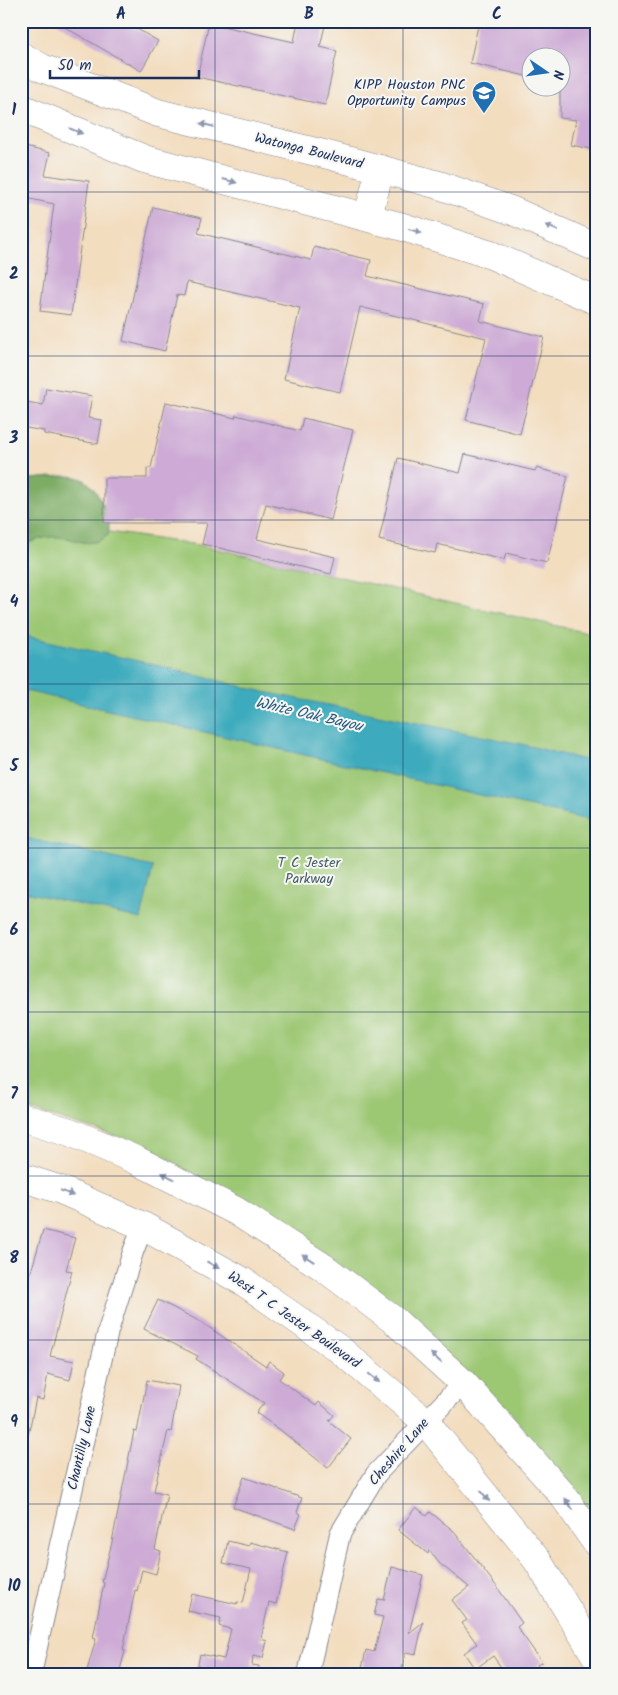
<svg xmlns="http://www.w3.org/2000/svg" width="618" height="1695" font-family="Kalam,sans-serif">
<style>
.green{fill:#9cc773;stroke:#5c7b68}
.forest{fill:#7dac65;stroke:#4c6e62}
.water{fill:#3eabbd;stroke:#2c6d8e}
.building{fill:#cdabd6}
.lines{fill:none;stroke-linecap:round;stroke-linejoin:round}
.street-casing{stroke:#87868e;stroke-width:22}
.secondary-casing{stroke:#87868e;stroke-width:29}
.street{stroke:#fff;stroke-width:20}
.secondary{stroke:#fff;stroke-width:28}
.oneway{fill:#8d97ae}
.grid{fill:none;stroke:#1b2f5e;stroke-width:1;stroke-opacity:0.55}
.labels{text-anchor:middle;dominant-baseline:central;stroke-width:4;stroke-linejoin:round;paint-order:stroke}
.poi-label{font-size:14px;fill:#1b2f5e;stroke:#f6f6f2;text-anchor:end}
.street-label{font-size:14px;fill:#1b2f5e;stroke:#f6f6f2}
.park-label{font-size:14px;fill:#425d64;stroke:#f6f6f2}
.water-label{font-size:15px;font-style:italic;fill:#275a7f;stroke:#f6f6f2}
.neatline{fill:none;stroke:#1b2f5e;stroke-width:2}
.grid-label{font-size:16px;text-anchor:middle;font-weight:bold;fill:#1b2f5e}
</style>
<rect width="100%" height="100%" fill="#f6f6f2"/>
<filter id="ink" filterUnits="userSpaceOnUse"><feTurbulence type="fractalNoise" baseFrequency=".02" numOctaves="2"/><feDisplacementMap in="SourceGraphic" scale="10" xChannelSelector="R" yChannelSelector="G"/><feConvolveMatrix kernelMatrix="1 2 1 2 8 2 1 2 1" color-interpolation-filters="sRGB"/></filter>
<filter id="wash" filterUnits="userSpaceOnUse"><feTurbulence type="fractalNoise" baseFrequency=".0096" numOctaves="4" result="noise"/><feDisplacementMap in="SourceGraphic" scale="20" xChannelSelector="R" yChannelSelector="G"/><feGaussianBlur stdDeviation="1.12" result="paint"/><feColorMatrix in="noise" values="0 0 0 0 0 0 0 0 0 0 0 0 0 0 0 0 0 1.4 0 .05"/><feComposite in="paint" operator="in"/></filter>
<g filter="url(#wash)">
<rect width="100%" height="100%" fill="#f3ddbf"/>
<!-- green -->
<path class="green" d="M 21,511 L 109,532 L 199,545 L 597,635 L 597,1523 L 480,1387 L 152,1154 L 125,1139 L 21,1107 Z"/>
<!-- forest -->
<path class="forest" d="M 61,476 C 70,476 80,476 87,482 C 99,491 113,521 108,535 C 88,551 77,537 56,537 C 44,536 32,542 21,545 L 21,480 Z"/>
<!-- water -->
<g class="water">
<path d="M 21,635 L 156,665 L 264,692 L 521,744 L 597,763 L 597,822 L 21,690 Z"/>
<path d="M 21,837 L 153,867 L 141,919 L 21,891 Z"/>
</g>
<g id="blocks">
<!-- building -->
<g class="building">
<path d="M 54,21 L 123,21 L 158,41 L 141,71 Z"/>
<path d="M 298,21 L 326,21 L 320,47 L 337,51 L 325,105 L 197,77 L 209,23 L 294,42 Z"/>
<path d="M 479,21 L 597,21 L 597,150 L 571,145 L 576,120 L 560,118 L 560,58 L 530,58 L 530,77 L 470,63 Z"/>
<path d="M 21,146 L 50,153 L 45,175 L 89,181 L 71,315 L 40,311 L 54,204 L 21,197 Z"/>
<path d="M 153,207 L 202,218 L 198,233 L 311,260 L 314,247 L 371,260 L 367,276 L 484,304 L 480,321 L 544,337 L 520,434 L 466,420 L 486,338 L 360,307 L 340,392 L 284,379 L 300,308 L 187,282 L 184,296 L 177,295 L 165,351 L 123,341 Z"/>
<path d="M 46,388 L 92,396 L 88,418 L 102,420 L 98,444 L 44,434 L 44,431 L 21,427 L 21,401 L 43,405 Z"/>
<path d="M 166,402 L 235,418 L 236,415 L 300,431 L 303,418 L 353,430 L 331,520 L 266,504 L 257,539 L 335,557 L 331,574 L 202,544 L 207,523 L 104,523 L 104,478 L 147,478 L 147,468 L 151,468 Z"/>
<path d="M 465,454 L 535,471 L 536,468 L 568,476 L 547,563 L 506,553 L 504,560 L 437,544 L 435,553 L 379,540 L 398,458 L 460,473 Z"/>
<path d="M 43,1230 L 75,1238 L 66,1270 L 72,1271 L 50,1356 L 74,1361 L 70,1380 L 48,1374 L 43,1400 L 36,1398 L 28,1436 L 21,1435 L 21,1292 L 25,1293 Z"/>
<path d="M 158,1300 L 201,1322 L 266,1366 L 269,1361 L 284,1372 L 279,1379 L 316,1406 L 319,1402 L 334,1415 L 329,1421 L 351,1439 L 328,1468 L 279,1429 L 256,1413 L 264,1403 L 196,1359 L 198,1356 L 144,1329 Z"/>
<path d="M 147,1380 L 179,1386 L 171,1432 L 168,1431 L 154,1491 L 167,1494 L 155,1549 L 161,1551 L 156,1574 L 142,1570 L 137,1591 L 135,1590 L 123,1650 L 125,1651 L 119,1674 L 86,1674 L 96,1639 L 93,1638 L 104,1583 L 102,1582 L 112,1542 L 134,1431 L 137,1432 Z"/>
<path d="M 244,1477 L 302,1498 L 297,1512 L 301,1514 L 295,1529 L 233,1507 Z"/>
<path d="M 416,1507 L 427,1516 L 430,1512 L 454,1531 L 497,1587 L 522,1623 L 517,1627 L 542,1662 L 537,1665 L 543,1674 L 506,1674 L 493,1656 L 475,1669 L 464,1653 L 477,1644 L 462,1623 L 467,1620 L 452,1600 L 469,1587 L 439,1563 L 429,1550 L 428,1554 L 398,1530 Z"/>
<path d="M 228,1541 L 249,1546 L 250,1542 L 288,1552 L 276,1604 L 269,1602 L 261,1639 L 267,1641 L 263,1658 L 253,1656 L 252,1665 L 259,1666 L 258,1674 L 196,1674 L 200,1654 L 224,1659 L 231,1629 L 219,1626 L 221,1618 L 188,1611 L 192,1594 L 237,1604 L 237,1602 L 243,1603 L 251,1569 L 223,1563 Z"/>
<path d="M 392,1567 L 423,1575 L 409,1633 L 423,1622 L 416,1654 L 406,1652 L 401,1674 L 383,1674 L 362,1669 L 366,1650 L 374,1652 L 383,1617 L 374,1615 L 378,1599 L 384,1600 Z"/>
</g>
</g>
</g>
<g filter="url(#ink)">
<use href="#blocks" fill-opacity="0" stroke="#87868e" stroke-width="1"/>
<g class="lines">
<defs>
<g id="street">
<path d="M 31,1674 L 108,1331 L 133,1252 L 143,1226"/>
<path d="M 308,1674 L 340,1534 L 376,1474 L 463,1383"/>
</g>
<g id="secondary">
<path d="M 21,56 L 42,68 L 158,113 L 328,155 L 439,185 L 513,211 L 597,248"/>
<path d="M 21,108 L 144,159 L 403,227 L 491,255 L 597,301"/>
<path d="M 368,217 L 380,169"/>
<path d="M 21,1117 L 70,1132 L 136,1160 L 236,1211 L 323,1267 L 396,1322 L 463,1383 L 562,1494 L 597,1544"/>
<path d="M 21,1177 L 61,1190 L 143,1226 L 244,1282 L 339,1349 L 425,1421 L 537,1560 L 597,1658"/>
</g>
</defs>
<!-- street casing -->
<use href="#street" class="street-casing"/>
<!-- secondary casing -->
<use href="#secondary" class="secondary-casing"/>
<!-- street -->
<use href="#street" class="street"/>
<!-- secondary -->
<use href="#secondary" class="secondary"/>
</g>
<!-- one-way arrows -->
<defs><path id="oneway-solid" d="M-6-.8H1V-3.2L6.5 0L1 3.2V.8H-6Z" transform="scale(1.25)"/></defs>
<g class="oneway">
<use href="#oneway-solid" transform="translate(207 125) rotate(-166)"/>
<use href="#oneway-solid" transform="translate(76 131) rotate(22)"/>
<use href="#oneway-solid" transform="translate(230 181) rotate(15)"/>
<use href="#oneway-solid" transform="translate(552 228) rotate(-156)"/>
<use href="#oneway-solid" transform="translate(415 231) rotate(18)"/>
<use href="#oneway-solid" transform="translate(168 1176) rotate(-153)"/>
<use href="#oneway-solid" transform="translate(67 1193) rotate(23)"/>
<use href="#oneway-solid" transform="translate(308 1258) rotate(-147)"/>
<use href="#oneway-solid" transform="translate(213 1265) rotate(29)"/>
<use href="#oneway-solid" transform="translate(436 1358) rotate(-138)"/>
<use href="#oneway-solid" transform="translate(374 1378) rotate(40)"/>
<use href="#oneway-solid" transform="translate(485 1496) rotate(51)"/>
<use href="#oneway-solid" transform="translate(569 1504) rotate(-125)"/>
</g>
</g>
<!-- grid -->
<path class="grid" d="M 215,21 L 215,1674M 403,21 L 403,1674M 21,192 L 597,192M 21,356 L 597,356M 21,520 L 597,520M 21,684 L 597,684M 21,848 L 597,848M 21,1012 L 597,1012M 21,1176 L 597,1176M 21,1340 L 597,1340M 21,1504 L 597,1504"/>
<!-- icons -->
<defs>
<symbol id="school-pin" viewBox="-11 -11 22 30"><path d="M0 17L-7.5 6A9.5 9.5 0 1 1 7.5 6Z" fill="#1f6fb2" stroke="#f6f6f2"/><path d="M0-5L7-2L0 1L-7-2ZM-4 1L0 2.5L4 1V4Q0 6-4 4Z" fill="#fff"/></symbol>
</defs>
<g fill-rule="evenodd">
<use href="#school-pin" x="470" y="79" width="28" height="38"/>
</g>
<g class="labels">
<!-- poi labels -->
<g class="poi-label">
<text x="466" y="85">KIPP Houston PNC<tspan x="466" dy="16">Opportunity Campus</tspan></text>
</g>
<!-- street labels -->
<g class="street-label">
<text transform="translate(309 151) rotate(14)">Watonga Boulevard</text>
<text transform="translate(294 1320) rotate(35)">West T C Jester Boulevard</text>
<text transform="translate(82 1448) rotate(-77)">Chantilly Lane</text>
<text transform="translate(399 1452) rotate(-49)">Cheshire Lane</text>
</g>
<!-- park labels -->
<g class="park-label">
<text x="309" y="863">T C Jester<tspan x="309" dy="16">Parkway</tspan></text>
</g>
<!-- water labels -->
<g class="water-label">
<text transform="translate(309 715) rotate(13)">White Oak Bayou</text>
</g>
</g>
<!-- margin -->
<rect width="618" height="1695" fill="none" stroke="#f6f6f2" stroke-width="55"/>
<!-- north arrow -->
<g transform="translate(546 72) rotate(103)"><circle r="24" fill="#f6f6f2" stroke="#9ea6b7"/>
<path d="M0-4L9 19L0 12L-9 19Z" fill="#1f6fb2"/>
<text y="-8" font-size="14" font-weight="bold" text-anchor="middle" fill="#1b2f5e">N</text>
</g>
<!-- scale -->
<path d="M50 70v8h149v-8" fill="none" stroke="#1b2f5e" stroke-width="2.5"/>
<text x="58" y="70" font-size="15" fill="#1b2f5e" stroke="#f6f6f2" stroke-width="4" paint-order="stroke">50 m</text>
<rect x="28" y="28" width="562" height="1640" class="neatline"/>
<g class="grid-label">
<text x="121" y="19">A</text>
<text x="309" y="19">B</text>
<text x="497" y="19">C</text>
<text x="14" y="115">1</text>
<text x="14" y="279">2</text>
<text x="14" y="443">3</text>
<text x="14" y="607">4</text>
<text x="14" y="771">5</text>
<text x="14" y="935">6</text>
<text x="14" y="1099">7</text>
<text x="14" y="1263">8</text>
<text x="14" y="1427">9</text>
<text x="14" y="1591">10</text>
</g>
</svg>
